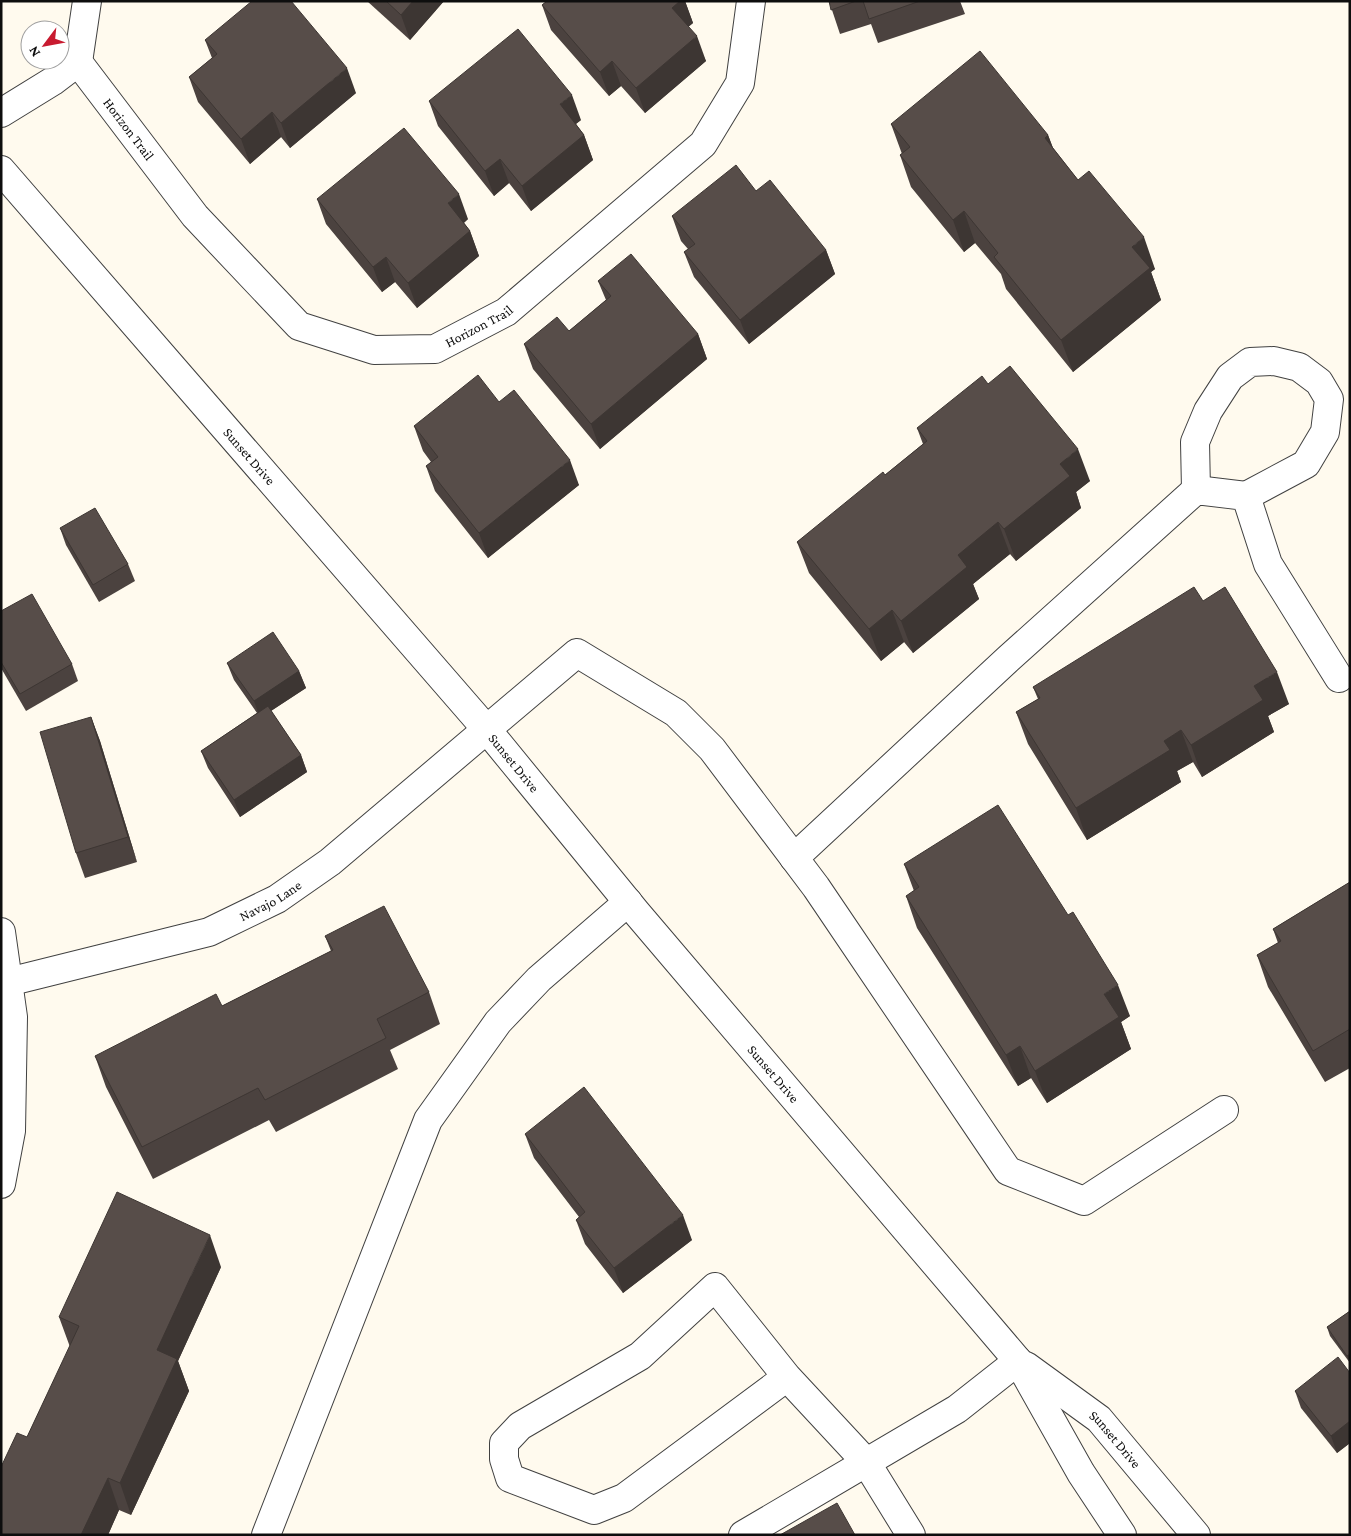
<svg xmlns="http://www.w3.org/2000/svg" width="1351" height="1536" font-family="'Crimson Pro',serif">
<style>
.lines{fill:none;stroke-linecap:round;stroke-linejoin:round}
.minor-casing{stroke:#414141;stroke-width:30}
.minor{stroke:#fff;stroke-width:28}
.wall{fill:#4b423f}
.shaded-wall{fill:#3d3633}
.building{fill:#574d49;stroke:#3d3633}
.labels{text-anchor:middle;dominant-baseline:central;stroke-width:5;stroke-linejoin:round;paint-order:stroke}
.street-label{font-size:14px;fill:#0e0e0e;stroke:#fff}
</style>
<rect width="100%" height="100%" fill="#fffaee"/>
<g class="lines">
<defs>
<g id="minor">
<path id="s1" d="M 78,62 L 195,216 L 299,326 L 374,350 L 435,349 L 506,312 L 703,144 L 740,83 L 751,1"/>
<path d="M 1,113 L 53,81 L 78,62 L 87,1"/>
<path id="s2" d="M 1,170 L 488,731 L 636,912 L 1018,1361 L 1081,1473 L 1122,1535"/>
<path d="M 1196,490 L 1195,442 L 1208,411 L 1230,377 L 1250,362 L 1274,361 L 1299,367 L 1319,382 L 1329,399 L 1325,432 L 1306,464 L 1246,496"/>
<path d="M 794,858 L 1008,659 L 1196,490 L 1246,496 L 1268,564 L 1339,678"/>
<path d="M 1,932 L 13,1017 L 11,1131 L 1,1184"/>
<path id="s3" d="M 8,982 L 209,932 L 277,899 L 330,862 L 577,653 L 676,713 L 712,749 L 816,887 L 1008,1171 L 1084,1201 L 1224,1110"/>
<path id="s4" d="M 1026,1366 L 1099,1419 L 1196,1535"/>
<path d="M 787,1377 L 624,1498 L 594,1510 L 510,1478 L 504,1459 L 504,1443 L 520,1426 L 640,1356 L 715,1287 L 787,1377 L 866,1462 L 911,1535"/>
<path d="M 266,1535 L 428,1120 L 498,1022 L 539,979 L 628,902"/>
<path d="M 743,1535 L 957,1409 L 1018,1361"/>
</g>
</defs>
<!-- minor casing -->
<use href="#minor" class="minor-casing"/>
<!-- minor -->
<use href="#minor" class="minor"/>
</g>
<!-- wall -->
<g class="wall">
<path d="M 367,1 L 444,1 L 410,40 Z"/>
<path d="M 547,1 L 685,1 L 693,23 L 688,27 L 706,61 L 645,113 L 621,86 L 609,96 L 551,30 L 542,5 Z"/>
<path d="M 829,1 L 960,1 L 965,14 L 878,43 L 871,24 L 840,34 Z"/>
<path d="M 205,40 L 356,93 L 290,148 L 281,137 L 250,164 L 198,102 L 189,77 L 212,58 Z"/>
<path d="M 429,101 L 581,120 L 576,124 L 584,135 L 593,160 L 531,211 L 509,183 L 494,196 L 438,126 Z"/>
<path d="M 891,124 L 1048,135 L 1053,148 L 1078,180 L 1155,269 L 1151,272 L 1161,300 L 1073,372 L 1006,289 L 1001,274 L 975,243 L 964,252 L 911,187 L 900,155 L 902,154 Z"/>
<path d="M 756,191 L 826,250 L 835,274 L 749,344 L 694,277 L 684,252 L 688,249 L 681,241 L 672,216 Z"/>
<path d="M 317,199 L 468,219 L 464,223 L 470,231 L 479,256 L 417,308 L 395,282 L 382,292 L 326,224 Z"/>
<path d="M 598,281 L 698,334 L 707,359 L 600,449 L 533,369 L 524,344 L 569,331 L 606,300 Z"/>
<path d="M 988,384 L 1090,481 L 1076,492 L 1081,508 L 1016,561 L 1010,554 L 973,584 L 979,599 L 913,653 L 904,642 L 881,661 L 809,573 L 797,542 L 885,475 L 923,444 L 917,428 Z"/>
<path d="M 499,402 L 579,485 L 488,558 L 435,491 L 426,466 L 431,462 L 423,451 L 414,426 Z"/>
<path d="M 60,528 L 128,564 L 135,581 L 99,602 L 66,545 Z"/>
<path d="M 1203,601 L 1289,704 L 1268,716 L 1274,732 L 1202,777 L 1193,762 L 1177,771 L 1181,782 L 1087,840 L 1028,744 L 1016,712 L 1038,699 L 1033,687 Z"/>
<path d="M 1,611 L 72,664 L 78,681 L 26,711 L 1,668 Z"/>
<path d="M 227,663 L 299,671 L 306,688 L 271,711 L 301,755 L 307,772 L 240,817 L 208,768 L 201,751 L 257,713 L 234,680 Z"/>
<path d="M 91,717 L 100,741 L 137,862 L 85,878 L 76,853 Z"/>
<path d="M 904,864 L 1130,1016 L 1121,1022 L 1131,1049 L 1047,1103 L 1031,1078 L 1018,1086 L 917,928 L 906,896 L 914,891 Z"/>
<path d="M 1350,882 L 1350,1068 L 1325,1082 L 1268,987 L 1257,955 L 1278,943 L 1273,929 Z"/>
<path d="M 325,936 L 429,992 L 440,1024 L 390,1050 L 398,1069 L 276,1132 L 269,1120 L 153,1179 L 106,1087 L 95,1056 L 222,1006 L 331,951 Z"/>
<path d="M 525,1134 L 692,1240 L 623,1293 L 585,1244 L 576,1220 L 579,1217 L 534,1158 Z"/>
<path d="M 221,1267 L 178,1361 L 189,1391 L 131,1515 L 119,1510 L 108,1535 L 1,1535 L 27,1437 L 70,1347 L 59,1317 Z"/>
<path d="M 1350,1311 L 1350,1363 L 1330,1336 L 1327,1327 Z"/>
<path d="M 1350,1373 L 1350,1443 L 1337,1453 L 1301,1408 L 1295,1391 Z"/>
</g>
<!-- shaded-wall -->
<g class="shaded-wall">
<path d="M 413,1 L 444,1 L 410,40 L 401,15 Z"/>
<path d="M 680,1 L 685,1 L 693,23 L 681,33 L 672,8 Z"/>
<path d="M 697,36 L 706,61 L 645,113 L 636,88 Z"/>
<path d="M 612,61 L 621,86 L 609,96 L 600,72 Z"/>
<path d="M 347,68 L 356,93 L 290,148 L 281,123 Z"/>
<path d="M 572,95 L 581,120 L 569,129 L 560,104 Z"/>
<path d="M 272,112 L 281,137 L 250,164 L 241,139 Z"/>
<path d="M 584,135 L 593,160 L 531,211 L 522,186 Z"/>
<path d="M 1048,135 L 1060,167 L 1045,138 Z"/>
<path d="M 500,159 L 509,183 L 494,196 L 485,171 Z"/>
<path d="M 459,194 L 468,219 L 457,228 L 448,203 Z"/>
<path d="M 964,211 L 975,243 L 964,252 L 953,220 Z"/>
<path d="M 470,231 L 479,256 L 417,308 L 408,283 Z"/>
<path d="M 1144,237 L 1155,269 L 1151,272 L 1161,300 L 1073,372 L 1061,340 L 1132,247 Z"/>
<path d="M 826,250 L 835,274 L 749,344 L 740,320 Z"/>
<path d="M 386,257 L 395,282 L 382,292 L 373,267 Z"/>
<path d="M 698,334 L 707,359 L 600,449 L 591,424 Z"/>
<path d="M 1078,449 L 1090,481 L 1076,492 L 1081,508 L 1016,561 L 1004,529 L 1060,464 Z"/>
<path d="M 570,460 L 579,485 L 488,558 L 479,533 Z"/>
<path d="M 998,522 L 1010,554 L 973,584 L 979,599 L 913,653 L 901,621 L 958,555 Z"/>
<path d="M 892,610 L 904,642 L 881,661 L 869,629 Z"/>
<path d="M 299,671 L 306,688 L 260,718 L 254,701 Z"/>
<path d="M 1277,672 L 1289,704 L 1268,716 L 1274,732 L 1202,777 L 1191,745 L 1254,686 Z"/>
<path d="M 91,717 L 100,741 L 137,862 L 128,837 Z"/>
<path d="M 1181,730 L 1193,762 L 1177,771 L 1181,782 L 1087,840 L 1076,808 L 1164,741 Z"/>
<path d="M 301,755 L 307,772 L 240,817 L 234,800 Z"/>
<path d="M 1118,985 L 1130,1016 L 1121,1022 L 1131,1049 L 1047,1103 L 1035,1071 L 1104,994 Z"/>
<path d="M 1020,1046 L 1031,1078 L 1018,1086 L 1006,1055 Z"/>
<path d="M 683,1215 L 692,1240 L 623,1293 L 614,1268 Z"/>
<path d="M 210,1235 L 221,1267 L 178,1361 L 189,1391 L 131,1515 L 120,1483 L 157,1350 Z"/>
<path d="M 1350,1354 L 1350,1363 L 1347,1356 Z"/>
<path d="M 1350,1421 L 1350,1443 L 1337,1453 L 1331,1436 Z"/>
<path d="M 108,1478 L 119,1510 L 108,1535 L 81,1535 Z"/>
</g>
<!-- building -->
<g class="building">
<path d="M 252,1 L 291,1 L 347,68 L 281,123 L 272,112 L 241,139 L 189,77 L 217,54 L 205,40 Z"/>
<path d="M 386,1 L 413,1 L 401,15 Z"/>
<path d="M 547,1 L 680,1 L 672,8 L 697,36 L 636,88 L 612,61 L 600,72 L 542,5 Z"/>
<path d="M 829,1 L 856,1 L 831,10 Z"/>
<path d="M 863,1 L 920,1 L 869,19 Z"/>
<path d="M 518,29 L 572,95 L 560,104 L 584,135 L 522,186 L 500,159 L 485,171 L 429,101 Z"/>
<path d="M 980,51 L 1048,135 L 1045,138 L 1078,180 L 1089,171 L 1144,237 L 1132,247 L 1150,268 L 1061,340 L 994,257 L 998,253 L 964,211 L 953,220 L 900,155 L 910,147 L 891,124 Z"/>
<path d="M 404,128 L 459,194 L 448,203 L 470,231 L 408,283 L 386,257 L 373,267 L 317,199 Z"/>
<path d="M 736,165 L 756,191 L 770,180 L 826,250 L 740,320 L 684,252 L 695,244 L 672,216 Z"/>
<path d="M 631,254 L 698,334 L 591,424 L 524,344 L 557,317 L 569,331 L 611,296 L 598,281 Z"/>
<path d="M 1010,366 L 1078,449 L 1060,464 L 1070,476 L 1004,529 L 998,522 L 958,555 L 967,567 L 901,621 L 892,610 L 869,629 L 797,542 L 883,472 L 885,475 L 927,441 L 917,428 L 982,376 L 988,384 Z"/>
<path d="M 478,375 L 499,402 L 514,390 L 570,460 L 479,533 L 426,466 L 438,457 L 414,426 Z"/>
<path d="M 95,508 L 128,564 L 93,585 L 60,528 Z"/>
<path d="M 1194,587 L 1203,601 L 1225,587 L 1277,672 L 1254,686 L 1263,700 L 1191,745 L 1181,730 L 1164,741 L 1170,750 L 1076,808 L 1016,712 L 1040,698 L 1033,687 Z"/>
<path d="M 32,594 L 72,664 L 20,694 L 1,662 L 1,611 Z"/>
<path d="M 273,632 L 299,671 L 254,701 L 227,663 Z"/>
<path d="M 268,706 L 301,755 L 234,800 L 201,751 Z"/>
<path d="M 91,717 L 128,837 L 76,853 L 40,732 Z"/>
<path d="M 998,805 L 1068,915 L 1073,912 L 1118,985 L 1104,994 L 1119,1017 L 1035,1071 L 1020,1046 L 1006,1055 L 906,896 L 919,887 L 904,864 Z"/>
<path d="M 1350,882 L 1350,1029 L 1313,1051 L 1257,955 L 1281,941 L 1273,929 Z"/>
<path d="M 384,906 L 429,992 L 377,1019 L 386,1038 L 265,1100 L 258,1088 L 142,1147 L 95,1056 L 216,994 L 222,1006 L 333,950 L 325,936 Z"/>
<path d="M 584,1087 L 683,1215 L 614,1268 L 576,1220 L 585,1212 L 525,1134 Z"/>
<path d="M 117,1192 L 210,1235 L 157,1350 L 177,1359 L 120,1483 L 108,1478 L 81,1535 L 1,1535 L 1,1467 L 17,1433 L 27,1437 L 79,1326 L 59,1317 Z"/>
<path d="M 1350,1311 L 1350,1354 L 1347,1356 L 1327,1327 Z"/>
<path d="M 1338,1357 L 1350,1373 L 1350,1421 L 1331,1436 L 1295,1391 Z"/>
<path d="M 837,1503 L 855,1535 L 780,1535 Z"/>
</g>
<g class="labels">
<!-- street labels -->
<g class="street-label">
<text stroke="none"><textPath href="#s1" startOffset="84">Horizon Trail</textPath></text>
<text stroke="none"><textPath href="#s1" startOffset="534">Horizon Trail</textPath></text>
<text stroke="none"><textPath href="#s2" startOffset="379">Sunset Drive</textPath></text>
<text stroke="none"><textPath href="#s2" startOffset="784">Sunset Drive</textPath></text>
<text stroke="none"><textPath href="#s3" startOffset="276">Navajo Lane</textPath></text>
<text stroke="none"><textPath href="#s2" startOffset="1189">Sunset Drive</textPath></text>
<text stroke="none"><textPath href="#s4" startOffset="116">Sunset Drive</textPath></text>
</g>
</g>
<!-- border -->
<rect width="1351" height="1536" fill="none" stroke="#0e0e0e" stroke-width="5"/>
<!-- north arrow -->
<g transform="translate(45 45) rotate(238)"><circle r="24" fill="#ffffff" stroke="#9f9f9f"/>
<path d="M0-4L9 19L0 12L-9 19Z" fill="#c81b30"/>
<text y="-8" font-size="14" font-weight="bold" text-anchor="middle" fill="#0e0e0e">N</text>
</g>
</svg>
